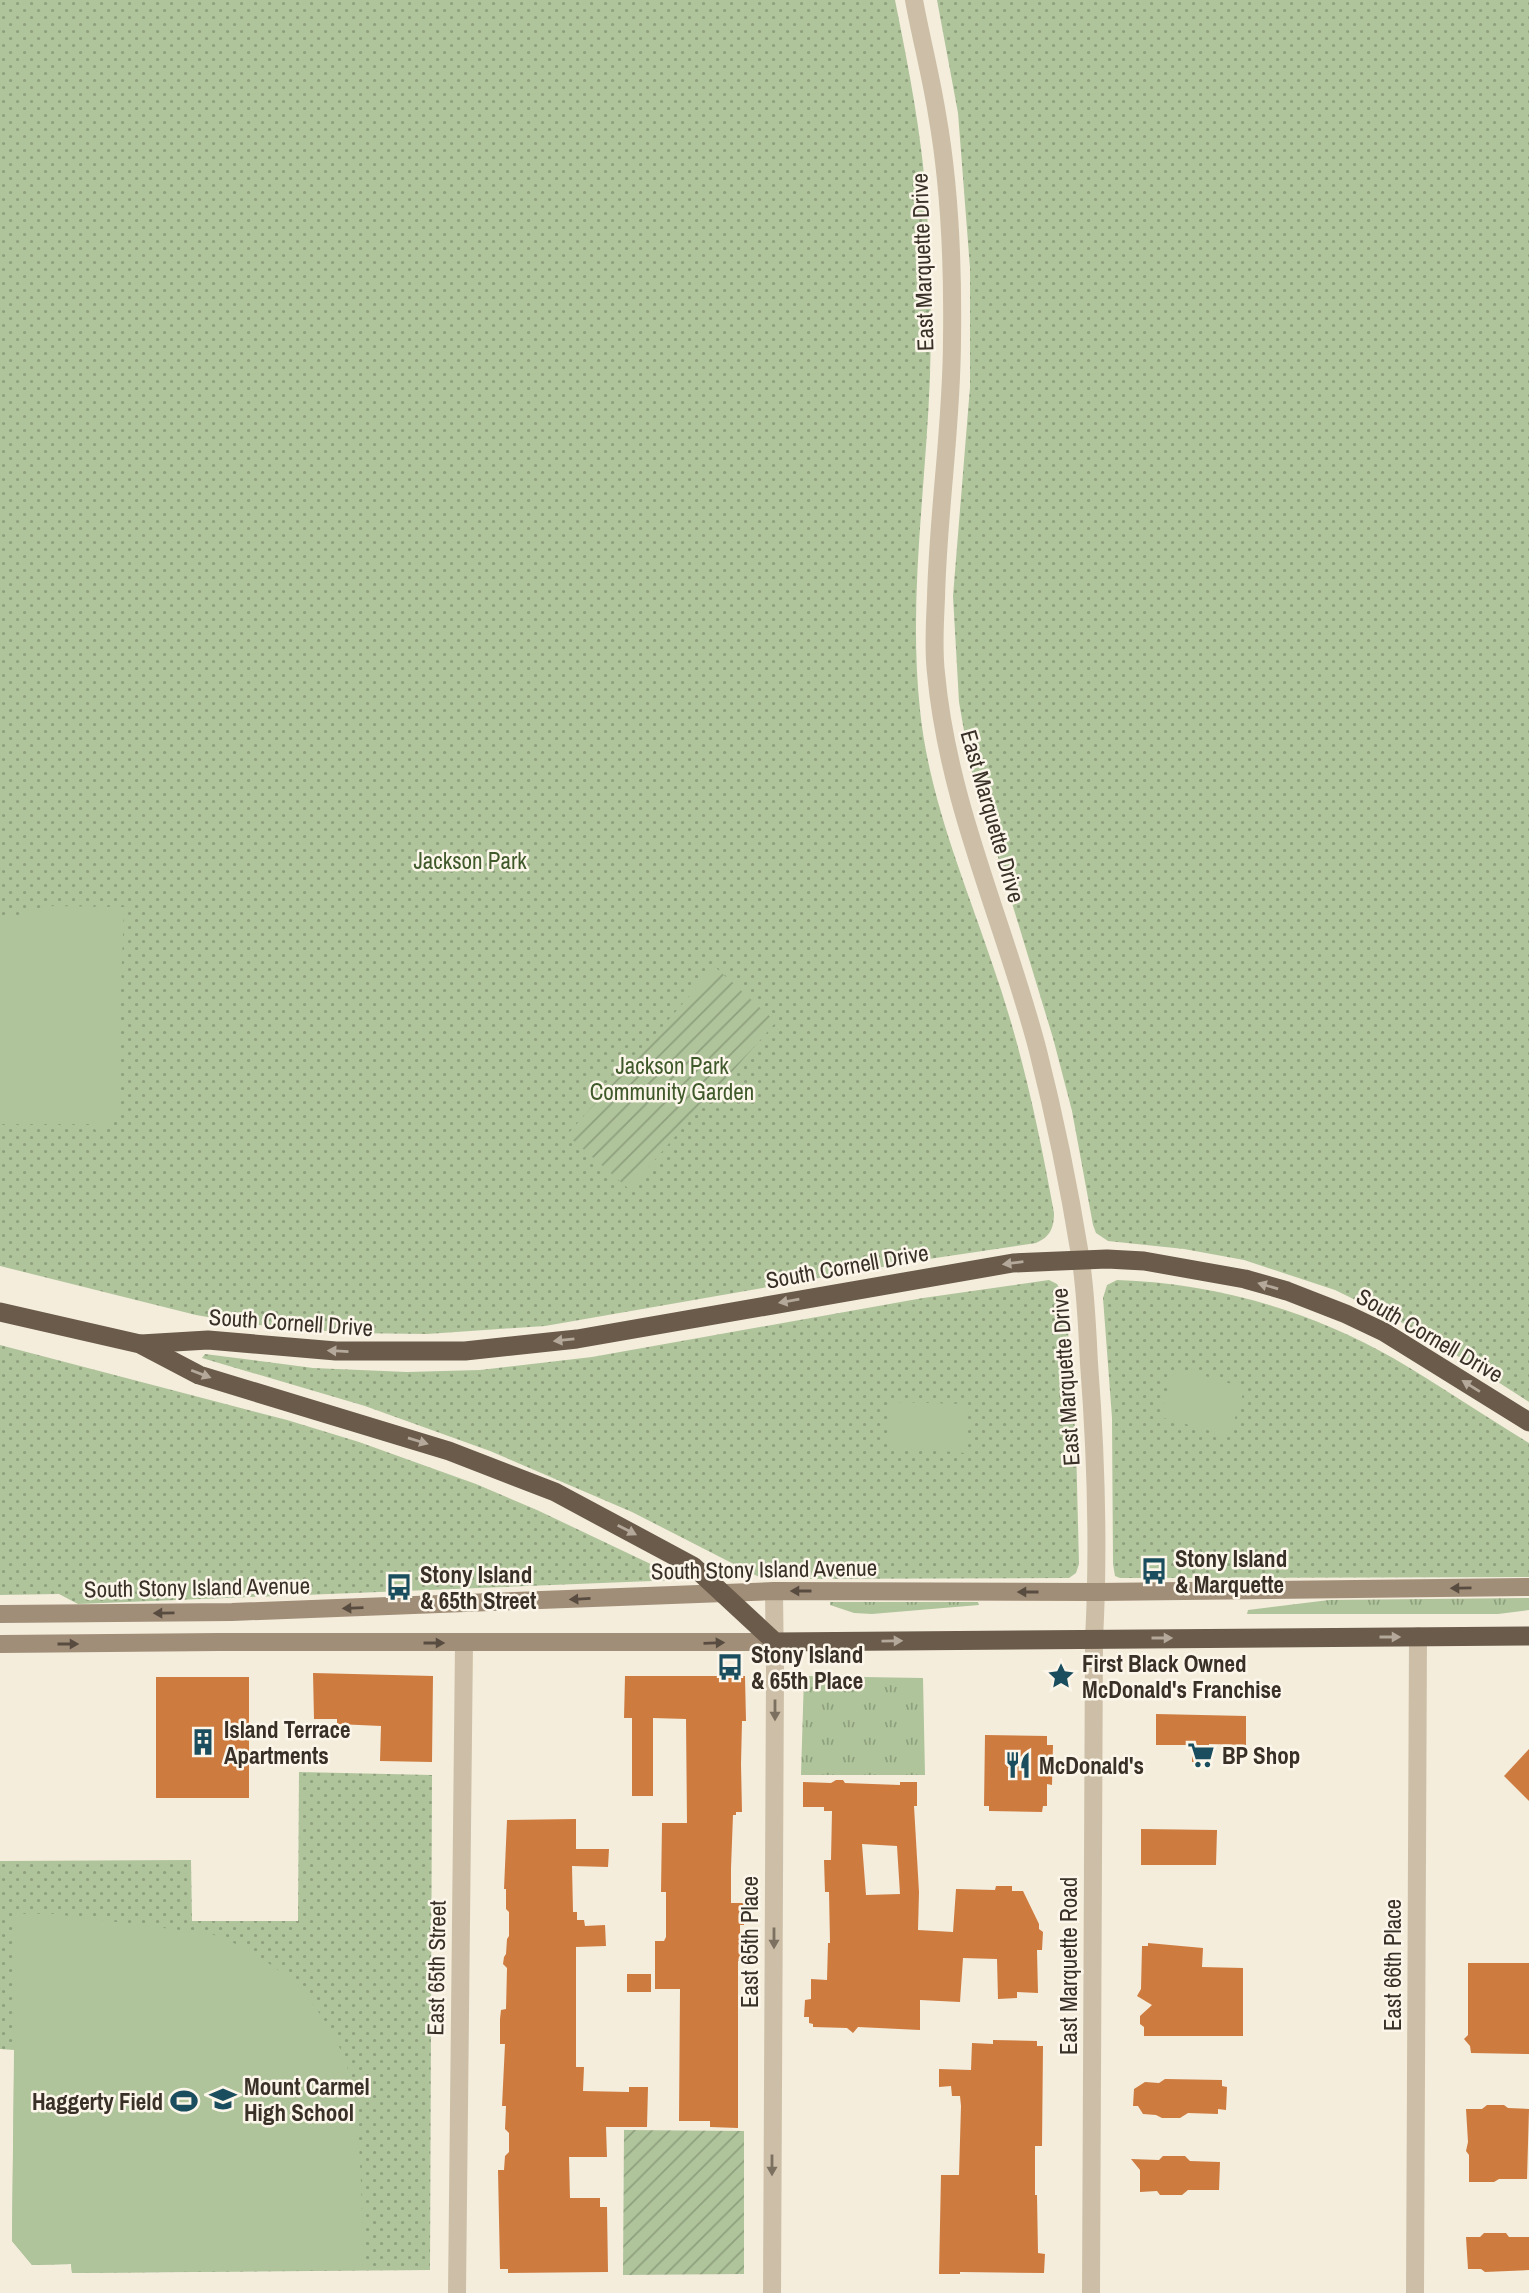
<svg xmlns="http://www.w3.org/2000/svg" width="1529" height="2293" font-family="'Archivo Narrow',sans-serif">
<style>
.grass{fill:url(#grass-tufts)}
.park{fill:url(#park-dots)}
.garden{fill:url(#garden-furrows)}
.pitch{fill:#afc49b}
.building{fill:#ce7b40;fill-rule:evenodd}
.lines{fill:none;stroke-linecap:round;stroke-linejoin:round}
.minor{stroke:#cdbfa7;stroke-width:18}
.tertiary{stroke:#cdbfa7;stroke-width:18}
.secondary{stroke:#a18e78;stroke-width:18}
.trunk{stroke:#6b5b4b;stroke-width:19}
.oneway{fill:#b3a89a}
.oneway2{fill:#584c40}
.oneway3{fill:#7c7061}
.labels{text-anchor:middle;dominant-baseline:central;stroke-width:5;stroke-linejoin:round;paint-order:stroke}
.street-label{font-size:23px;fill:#393028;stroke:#fbf6e9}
.park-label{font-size:23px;fill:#3f592a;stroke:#fbf6e9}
.poi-label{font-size:23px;font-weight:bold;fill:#393028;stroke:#fbf6e9;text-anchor:start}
</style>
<defs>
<pattern id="grass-tufts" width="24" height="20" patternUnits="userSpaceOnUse" patternTransform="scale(1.75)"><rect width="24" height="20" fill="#afc49b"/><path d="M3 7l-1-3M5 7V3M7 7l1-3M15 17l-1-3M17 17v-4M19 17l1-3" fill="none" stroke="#8fa07e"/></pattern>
<pattern id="park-dots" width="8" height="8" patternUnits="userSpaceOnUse" patternTransform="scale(1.75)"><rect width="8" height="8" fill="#afc49b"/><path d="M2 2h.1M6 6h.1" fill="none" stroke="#8fa07e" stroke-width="1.8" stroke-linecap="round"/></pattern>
<pattern id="garden-furrows" width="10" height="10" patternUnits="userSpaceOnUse" patternTransform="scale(1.75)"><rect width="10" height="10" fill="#afc49b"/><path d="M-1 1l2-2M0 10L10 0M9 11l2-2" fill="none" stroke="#8fa07e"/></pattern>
</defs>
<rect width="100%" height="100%" fill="#f4eddc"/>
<!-- grass -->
<g class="grass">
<path d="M 1529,1598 L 1529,1610 L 1498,1614 L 1247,1614 L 1248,1610 L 1329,1600 Z"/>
<path d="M 830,1602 L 978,1602 L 979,1605 L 872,1614 L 854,1613 L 830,1605 Z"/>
<path d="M 804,1676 L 923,1678 L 925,1775 L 801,1775 Z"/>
</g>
<!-- park -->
<g class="park">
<path d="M 0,0 L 895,0 C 906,55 917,110 923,165 C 930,235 932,305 930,376 C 926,488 908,598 920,710 C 929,799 965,882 993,966 C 1021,1046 1039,1129 1054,1213 C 1054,1228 1050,1237 1036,1243 L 922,1260 L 545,1326 L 427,1334 L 348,1333 L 248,1324 L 196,1315 L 0,1266 Z"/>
<path d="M 937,0 L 1529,0 L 1529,1402 L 1417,1330 L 1335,1290 L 1244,1260 L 1184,1249 L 1108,1241 L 1096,1233 L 1093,1225 L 1072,1111 L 1053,1038 L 970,765 L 959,702 L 953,596 L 970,387 L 970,268 L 958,113 Z"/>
<path d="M 1049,1280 L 1057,1284 L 1066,1301 L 1076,1444 L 1079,1564 L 1076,1573 L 1069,1578 L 763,1579 L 632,1512 L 490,1451 L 365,1406 L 202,1358 L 205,1354 L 313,1368 L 407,1372 L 480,1370 L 592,1357 L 923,1298 Z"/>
<path d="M 1117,1280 C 1213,1283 1309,1310 1393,1358 C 1439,1385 1483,1415 1529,1443 L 1529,1577 L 1130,1578 L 1120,1578 L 1115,1576 L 1113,1564 L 1112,1418 L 1103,1298 L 1107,1285 Z"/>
<path d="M 0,1345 L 287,1420 L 359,1442 L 476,1484 L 537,1510 L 678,1577 L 677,1580 L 78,1604 L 59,1594 L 0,1595 Z"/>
<path d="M 299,1772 L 432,1775 L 430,2270 L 72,2273 L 71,2264 L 32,2265 L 12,2241 L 14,2050 L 0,2049 L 0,1861 L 191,1860 L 192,1921 L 298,1921 Z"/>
</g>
<!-- garden -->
<g class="garden">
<path d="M 715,967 L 776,1022 L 629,1189 L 567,1135 Z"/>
<path d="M 624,2130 L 744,2131 L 744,2274 L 623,2275 Z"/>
</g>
<!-- pitch -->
<g class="pitch">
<path d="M 45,906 L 124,907 L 117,1094 L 118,1102 L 124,1109 L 98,1133 L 91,1124 L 0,1124 L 0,922 Z"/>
<path d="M 1175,1367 L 1245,1388 L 1229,1436 L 1160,1417 Z"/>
<path d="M 891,1402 L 968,1404 L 965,1453 L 888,1446 Z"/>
<path d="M 16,1914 L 54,1914 L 211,1934 C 270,1954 321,1999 344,2058 C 357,2092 358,2128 360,2163 C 362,2199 363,2234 362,2270 L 72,2273 L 71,2264 L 32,2265 L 12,2241 Z"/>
</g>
<!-- building -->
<g class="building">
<path d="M 313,1673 L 433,1676 L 432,1762 L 380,1761 L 381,1726 L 337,1724 L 337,1719 L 314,1719 Z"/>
<path d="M 625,1676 L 745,1676 L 746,1721 L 742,1721 L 741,1764 L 742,1812 L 736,1812 L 736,1815 L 733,1815 L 731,1868 L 731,1903 L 744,1903 L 744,1925 L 740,1925 L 740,1961 L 738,1961 L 738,2128 L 710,2127 L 710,2121 L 679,2121 L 680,1989 L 655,1989 L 655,1941 L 664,1941 L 666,1937 L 666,1892 L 661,1892 L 662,1823 L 687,1823 L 686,1719 L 653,1718 L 653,1796 L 632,1796 L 632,1718 L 624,1718 Z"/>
<rect x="156" y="1677" width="93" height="121"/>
<path d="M 1156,1714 L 1246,1716 L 1246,1745 L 1209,1744 L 1209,1762 L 1192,1762 L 1192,1745 L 1156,1745 Z"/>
<path d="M 985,1735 L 1047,1736 L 1047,1745 L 1053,1745 L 1052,1785 L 1047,1784 L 1047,1806 L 1043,1806 L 1042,1812 L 989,1811 L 989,1806 L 984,1806 Z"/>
<path d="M 1529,1749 L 1529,1801 L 1504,1776 Z"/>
<path d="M 836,1780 L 843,1780 L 845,1783 L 900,1785 L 900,1782 L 917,1782 L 917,1806 L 914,1806 L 919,1892 L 918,1930 L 953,1932 L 956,1889 L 995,1890 L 996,1886 L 1012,1886 L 1012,1891 L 1023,1891 L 1039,1924 L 1039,1929 L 1043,1932 L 1042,1950 L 1037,1950 L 1038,1993 L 1017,1992 L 1017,1998 L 998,1999 L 997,1959 L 963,1958 L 960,2002 L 920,2000 L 920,2030 L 858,2027 L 853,2033 L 847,2028 L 813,2027 L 813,2024 L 809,2023 L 809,2017 L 804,2017 L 805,2000 L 811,1999 L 811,1979 L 827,1980 L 828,1943 L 830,1943 L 829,1892 L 825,1892 L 824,1860 L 831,1860 L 832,1811 L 824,1811 L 824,1807 L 803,1807 L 803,1782 L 831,1783 ZM 862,1844 L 897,1846 L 900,1894 L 866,1895 Z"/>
<path d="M 576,1819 L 576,1849 L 609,1849 L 608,1867 L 572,1866 L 573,1912 L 577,1912 L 577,1920 L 584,1920 L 585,1926 L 605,1925 L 606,1946 L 576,1947 L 576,2067 L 584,2067 L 583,2091 L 629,2092 L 629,2087 L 648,2087 L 647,2127 L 606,2127 L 607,2157 L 569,2157 L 570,2198 L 600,2198 L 600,2207 L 607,2207 L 608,2272 L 508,2273 L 508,2269 L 500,2269 L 498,2170 L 504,2170 L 505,2156 L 509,2152 L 509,2133 L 505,2129 L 506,2106 L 502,2106 L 505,2044 L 500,2044 L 500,2019 L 501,2010 L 506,2009 L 507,1968 L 503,1964 L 504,1957 L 506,1954 L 507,1939 L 509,1936 L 509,1912 L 506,1909 L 506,1889 L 504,1889 L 507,1820 Z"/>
<path d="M 1141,1829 L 1217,1830 L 1216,1865 L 1141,1865 Z"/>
<path d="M 1148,1943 L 1203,1948 L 1202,1967 L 1243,1968 L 1243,2036 L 1144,2036 L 1144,2027 L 1140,2024 L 1140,2016 L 1152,2005 L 1137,1996 L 1141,1989 L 1142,1946 L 1148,1946 Z"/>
<path d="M 1468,1963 L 1529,1963 L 1529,2054 L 1471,2053 L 1470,2046 L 1464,2039 L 1468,2035 Z"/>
<rect x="627" y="1974" width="24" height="18"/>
<path d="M 993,2040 L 1037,2041 L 1037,2046 L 1043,2046 L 1042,2146 L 1035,2146 L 1035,2195 L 1037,2195 L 1038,2253 L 1045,2254 L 1044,2273 L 960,2272 L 960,2274 L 939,2274 L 941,2175 L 959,2175 L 961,2106 L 960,2096 L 952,2096 L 951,2086 L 939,2087 L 939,2069 L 971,2070 L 972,2043 L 993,2044 Z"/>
<path d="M 1165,2079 L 1222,2080 L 1222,2086 L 1227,2087 L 1226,2110 L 1218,2109 L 1218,2114 L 1188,2113 L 1180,2118 L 1162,2118 L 1156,2115 L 1143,2114 L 1138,2106 L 1133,2106 L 1134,2089 L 1145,2082 L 1159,2083 Z"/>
<path d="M 1487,2105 L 1504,2105 L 1508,2108 L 1529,2109 L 1527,2179 L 1499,2179 L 1494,2182 L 1469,2182 L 1469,2155 L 1466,2151 L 1468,2142 L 1466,2109 L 1482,2109 Z"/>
<path d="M 1163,2156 L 1185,2156 L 1190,2161 L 1220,2162 L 1219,2190 L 1188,2190 L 1182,2195 L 1160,2195 L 1157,2191 L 1140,2192 L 1140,2170 L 1131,2159 L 1159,2160 Z"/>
<path d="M 1484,2233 L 1506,2233 L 1509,2237 L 1529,2237 L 1529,2270 L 1485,2272 L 1481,2269 L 1468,2269 L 1466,2237 L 1480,2237 Z"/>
</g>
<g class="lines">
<!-- minor -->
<g class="minor">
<path d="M 457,2293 L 464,1643"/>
<path d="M 772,2293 L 775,1672 L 774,1591"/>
<path d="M 1415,2293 L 1418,1636"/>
</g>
<!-- tertiary -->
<path class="tertiary" d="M 914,0 C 921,38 931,76 937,114 C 950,187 953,265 952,339 C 952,425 938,511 936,598 C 935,622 933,648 936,673 C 948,805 1005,924 1038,1051 C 1055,1118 1069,1187 1080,1255 C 1086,1291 1087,1327 1089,1363 C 1096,1455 1099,1547 1094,1639 L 1091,2293"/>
<!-- secondary -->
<g class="secondary">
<path d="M 0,1614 L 232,1612 L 774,1591 L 1097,1592 L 1529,1587"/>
<path d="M 0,1644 L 219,1642 L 775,1642"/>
</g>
<!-- trunk -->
<g class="trunk">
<path d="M 0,1312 L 140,1344 L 199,1375 L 449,1451 L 555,1492 L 693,1566 L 775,1642 L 1529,1636"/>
<path d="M 141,1344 L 208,1340 L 336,1351 L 465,1351 L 577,1339 L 1013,1263 L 1107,1259 L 1144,1261 L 1245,1279 L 1287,1291 L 1346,1314 L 1384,1332 L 1529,1422"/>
</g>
</g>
<!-- one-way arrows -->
<defs><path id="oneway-solid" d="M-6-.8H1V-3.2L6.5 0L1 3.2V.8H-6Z" transform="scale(1.75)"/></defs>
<g class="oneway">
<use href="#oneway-solid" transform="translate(1013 1263) rotate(173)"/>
<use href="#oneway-solid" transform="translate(1268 1286) rotate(-164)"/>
<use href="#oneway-solid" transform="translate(789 1301) rotate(170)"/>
<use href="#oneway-solid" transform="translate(564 1340) rotate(174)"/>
<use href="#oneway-solid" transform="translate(338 1351) rotate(-177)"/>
<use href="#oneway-solid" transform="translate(201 1374) rotate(21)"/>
<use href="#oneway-solid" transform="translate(1471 1386) rotate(-148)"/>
<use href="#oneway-solid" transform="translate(418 1441) rotate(17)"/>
<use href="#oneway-solid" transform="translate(627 1530) rotate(27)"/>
<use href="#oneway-solid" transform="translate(1390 1637)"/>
<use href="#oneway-solid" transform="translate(1162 1638)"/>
<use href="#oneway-solid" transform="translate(892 1641) rotate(-1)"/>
</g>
<g class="oneway2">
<use href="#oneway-solid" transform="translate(1461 1588) rotate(179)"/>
<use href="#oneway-solid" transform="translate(801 1591) rotate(-180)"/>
<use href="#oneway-solid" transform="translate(1028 1592) rotate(-180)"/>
<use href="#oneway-solid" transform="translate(580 1599) rotate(177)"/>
<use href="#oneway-solid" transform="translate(353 1608) rotate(178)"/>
<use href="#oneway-solid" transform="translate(164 1613) rotate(179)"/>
<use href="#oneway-solid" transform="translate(434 1643)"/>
<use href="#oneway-solid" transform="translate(714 1643) rotate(-2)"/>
<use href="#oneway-solid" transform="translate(68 1644)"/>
</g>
<g class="oneway3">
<use href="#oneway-solid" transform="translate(775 1710) rotate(90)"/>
<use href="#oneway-solid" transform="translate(774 1938) rotate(90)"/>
<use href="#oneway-solid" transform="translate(772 2165) rotate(90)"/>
</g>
<!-- icons -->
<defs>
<symbol id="bus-bare" viewBox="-9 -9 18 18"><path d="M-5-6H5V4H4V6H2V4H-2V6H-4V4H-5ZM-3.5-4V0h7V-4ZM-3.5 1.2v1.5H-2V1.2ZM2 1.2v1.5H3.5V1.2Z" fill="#1a4d5d" stroke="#fbf6e9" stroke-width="2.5" paint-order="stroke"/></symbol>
<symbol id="sight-bare" viewBox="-9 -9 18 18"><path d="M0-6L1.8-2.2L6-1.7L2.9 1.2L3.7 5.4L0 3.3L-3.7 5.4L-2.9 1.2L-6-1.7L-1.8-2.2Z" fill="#1a4d5d" stroke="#fbf6e9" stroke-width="2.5" paint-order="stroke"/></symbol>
<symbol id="building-bare" viewBox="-9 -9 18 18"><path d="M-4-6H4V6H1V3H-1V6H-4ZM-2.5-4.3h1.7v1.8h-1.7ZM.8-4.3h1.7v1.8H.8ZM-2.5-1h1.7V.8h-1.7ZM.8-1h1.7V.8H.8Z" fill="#1a4d5d" stroke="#fbf6e9" stroke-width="2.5" paint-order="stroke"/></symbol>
<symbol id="supermarket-bare" viewBox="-9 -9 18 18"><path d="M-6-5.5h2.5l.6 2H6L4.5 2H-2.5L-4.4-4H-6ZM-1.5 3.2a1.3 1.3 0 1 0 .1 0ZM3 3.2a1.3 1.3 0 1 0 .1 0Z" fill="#1a4d5d" stroke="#fbf6e9" stroke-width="2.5" paint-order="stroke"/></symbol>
<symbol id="restaurant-bare" viewBox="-9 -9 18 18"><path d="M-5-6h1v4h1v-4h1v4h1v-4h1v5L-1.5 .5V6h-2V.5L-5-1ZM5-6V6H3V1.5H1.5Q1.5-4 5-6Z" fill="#1a4d5d" stroke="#fbf6e9" stroke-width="2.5" paint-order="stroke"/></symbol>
<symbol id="school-bare" viewBox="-9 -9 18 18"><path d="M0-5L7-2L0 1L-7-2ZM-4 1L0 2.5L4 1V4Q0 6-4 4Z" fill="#1a4d5d" stroke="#fbf6e9" stroke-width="2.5" paint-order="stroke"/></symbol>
<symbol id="stadium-bare" viewBox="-9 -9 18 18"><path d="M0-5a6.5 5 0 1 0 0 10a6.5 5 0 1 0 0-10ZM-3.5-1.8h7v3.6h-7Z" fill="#1a4d5d" stroke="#fbf6e9" stroke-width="2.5" paint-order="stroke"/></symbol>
</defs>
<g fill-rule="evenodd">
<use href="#bus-bare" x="1135" y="1552" width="38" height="38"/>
<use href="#bus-bare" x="380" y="1568" width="38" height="38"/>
<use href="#bus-bare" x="711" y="1648" width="38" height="38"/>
<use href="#sight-bare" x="1042" y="1657" width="38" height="38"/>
<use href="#building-bare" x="184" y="1723" width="38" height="38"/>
<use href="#supermarket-bare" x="1182" y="1736" width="38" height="38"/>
<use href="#restaurant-bare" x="999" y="1746" width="38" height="38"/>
<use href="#school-bare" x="204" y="2080" width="38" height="38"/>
<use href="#stadium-bare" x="165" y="2082" width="38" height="38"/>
</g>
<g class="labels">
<!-- street labels -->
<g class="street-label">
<text transform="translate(922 262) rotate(-92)">East Marquette Drive</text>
<text transform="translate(993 816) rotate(74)">East Marquette Drive</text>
<text transform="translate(847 1266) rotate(-10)">South Cornell Drive</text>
<text transform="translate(291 1322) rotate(4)">South Cornell Drive</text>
<text transform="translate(1430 1335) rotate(30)">South Cornell Drive</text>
<text transform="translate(1065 1377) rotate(-94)">East Marquette Drive</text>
<text transform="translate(764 1569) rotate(-1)">South Stony Island Avenue</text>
<text transform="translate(197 1587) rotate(-1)">South Stony Island Avenue</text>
<text transform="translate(749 1942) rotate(-90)">East 65th Place</text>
<text transform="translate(1392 1965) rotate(-90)">East 66th Place</text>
<text transform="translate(1068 1966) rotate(-90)">East Marquette Road</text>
<text transform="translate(436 1968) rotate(-89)">East 65th Street</text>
</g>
<!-- park labels -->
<g class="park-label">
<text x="470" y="860">Jackson Park</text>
<text x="672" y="1065">Jackson Park<tspan x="672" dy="26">Community Garden</tspan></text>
</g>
<!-- poi labels -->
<g class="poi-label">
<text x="1175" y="1558">Stony Island<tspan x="1175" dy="26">&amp; Marquette</tspan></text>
<text x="420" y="1574">Stony Island<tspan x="420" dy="26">&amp; 65th Street</tspan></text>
<text x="751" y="1654">Stony Island<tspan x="751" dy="26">&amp; 65th Place</tspan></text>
<text x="1082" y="1663">First Black Owned<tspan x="1082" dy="26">McDonald's Franchise</tspan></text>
<text x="224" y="1729">Island Terrace<tspan x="224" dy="26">Apartments</tspan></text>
<text x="1222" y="1755">BP Shop</text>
<text x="1039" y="1765">McDonald's</text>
<text x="244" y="2086">Mount Carmel<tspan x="244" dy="26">High School</tspan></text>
<text x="163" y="2101" text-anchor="end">Haggerty Field</text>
</g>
</g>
</svg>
